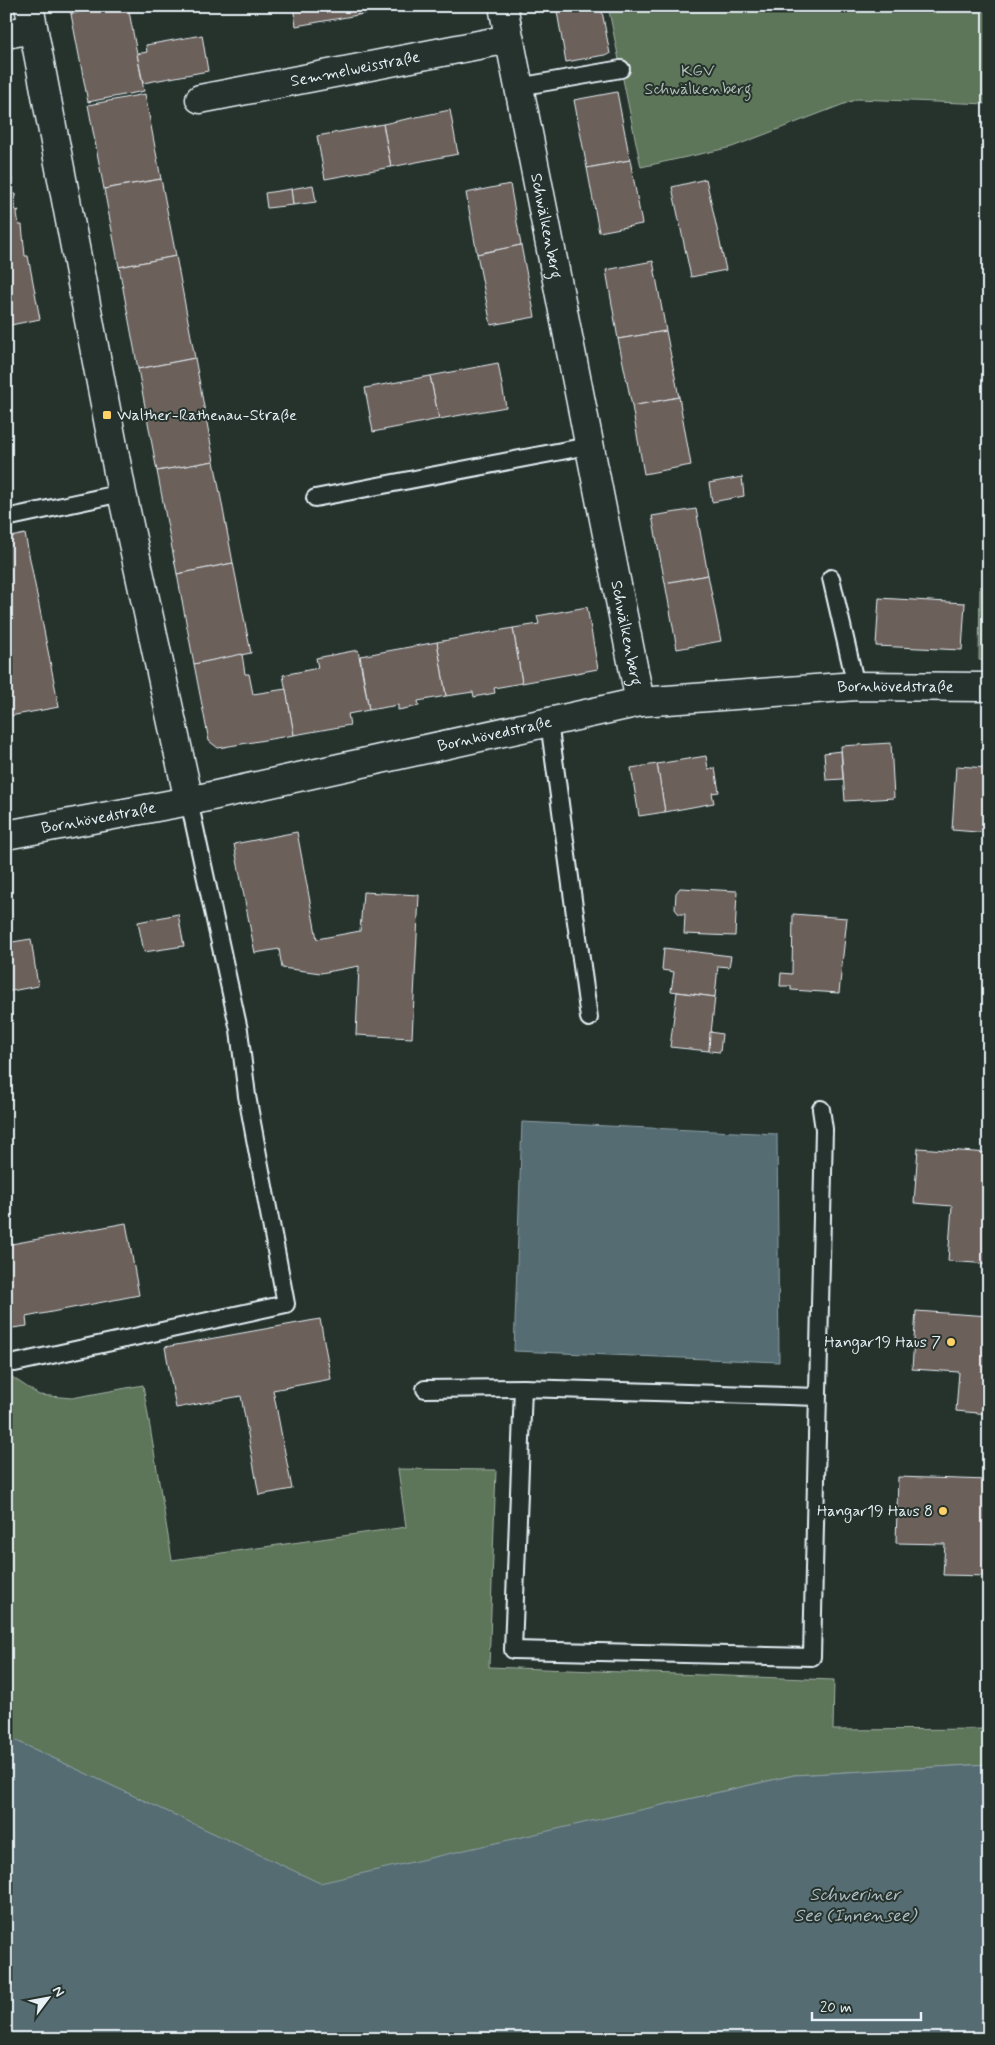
<svg xmlns="http://www.w3.org/2000/svg" width="995" height="2045" font-family="Mynerve,sans-serif">
<style>
.green{fill:#5d7458;stroke:#a2b2a8}
.water{fill:#546c73;stroke:#8fa1a8}
.building{fill:#6c605a;stroke:#e8f1f8}
.lines{fill:none;stroke-linecap:round;stroke-linejoin:round}
.service-casing{stroke:#e8f1f8;stroke-width:20}
.minor-casing{stroke:#e8f1f8;stroke-width:31}
.service{stroke:#26332d;stroke-width:16}
.minor{stroke:#26332d;stroke-width:28}
.poi-dot{fill:#ffd166;stroke:#26332d;stroke-width:2}
.labels{text-anchor:middle;dominant-baseline:central;stroke-width:4;stroke-linejoin:round;paint-order:stroke}
.street-label{font-size:16px;fill:#e8f1f8;stroke:#26332d}
.park-label{font-size:16px;fill:#b0bfb8;stroke:#26332d}
.poi-label{font-size:16px;fill:#e8f1f8;stroke:#26332d;text-anchor:end}
.water-label{font-size:18px;font-style:italic;fill:#adbcc3;stroke:#26332d}
</style>
<rect width="100%" height="100%" fill="#26332d"/>
<filter id="ink" filterUnits="userSpaceOnUse"><feTurbulence type="fractalNoise" baseFrequency=".02" numOctaves="2"/><feDisplacementMap in="SourceGraphic" scale="10" xChannelSelector="R" yChannelSelector="G"/><feConvolveMatrix kernelMatrix="1 2 1 2 8 2 1 2 1" color-interpolation-filters="sRGB"/></filter>
<g filter="url(#ink)">
<!-- green -->
<g class="green">
<path d="M 608,6 L 989,6 L 989,104 L 857,99 L 732,147 L 641,167 Z"/>
<path d="M 980,586 L 989,588 L 989,661 L 979,660 Z"/>
<path d="M 6,1373 L 39,1395 L 72,1398 L 143,1385 L 172,1560 L 406,1527 L 398,1469 L 496,1470 L 489,1667 L 834,1680 L 833,1730 L 989,1729 L 989,1764 L 794,1775 L 320,1884 L 6,1736 Z"/>
</g>
<!-- water -->
<g class="water">
<path d="M 522,1122 L 777,1134 L 779,1362 L 514,1351 Z"/>
<path d="M 6,1736 L 320,1883 L 794,1775 L 989,1764 L 989,2039 L 6,2039 Z"/>
</g>
<!-- building -->
<g class="building">
<path d="M 69,6 L 115,6 L 71,14 Z"/>
<path d="M 115,6 L 128,6 L 144,91 L 88,102 L 71,14 Z"/>
<path d="M 293,6 L 357,6 L 358,15 L 296,26 Z"/>
<path d="M 357,6 L 403,6 L 358,15 Z"/>
<path d="M 556,6 L 601,6 L 610,54 L 566,62 Z"/>
<path d="M 202,35 L 208,71 L 143,83 L 137,54 L 147,52 L 146,45 Z"/>
<path d="M 617,92 L 630,160 L 587,168 L 574,100 Z"/>
<path d="M 145,94 L 161,179 L 104,189 L 88,105 Z"/>
<path d="M 450,110 L 458,154 L 391,167 L 383,124 Z"/>
<path d="M 383,124 L 391,167 L 325,179 L 317,136 Z"/>
<path d="M 6,155 L 13,182 L 11,182 L 14,195 L 16,194 L 16,197 L 14,197 L 16,211 L 19,210 L 17,213 L 19,225 L 22,225 L 25,256 L 28,256 L 40,319 L 6,326 Z"/>
<path d="M 630,160 L 642,224 L 599,232 L 587,168 Z"/>
<path d="M 161,179 L 176,256 L 119,267 L 104,189 Z"/>
<path d="M 706,179 L 726,270 L 691,277 L 672,187 Z"/>
<path d="M 510,184 L 521,245 L 477,254 L 466,193 Z"/>
<path d="M 313,185 L 316,202 L 293,205 L 291,189 Z"/>
<path d="M 291,189 L 293,205 L 267,208 L 265,193 Z"/>
<path d="M 521,245 L 535,317 L 491,325 L 477,254 Z"/>
<path d="M 176,256 L 195,358 L 138,369 L 119,267 Z"/>
<path d="M 653,261 L 666,331 L 618,339 L 606,270 Z"/>
<path d="M 666,331 L 679,397 L 632,406 L 618,339 Z"/>
<path d="M 195,358 L 214,461 L 157,471 L 138,369 Z"/>
<path d="M 498,363 L 506,407 L 439,419 L 430,376 Z"/>
<path d="M 430,376 L 439,419 L 373,432 L 365,388 Z"/>
<path d="M 679,397 L 691,465 L 644,474 L 632,406 Z"/>
<path d="M 214,461 L 233,563 L 177,574 L 157,471 Z"/>
<path d="M 742,477 L 744,496 L 712,502 L 709,483 Z"/>
<path d="M 696,509 L 708,575 L 665,583 L 652,516 Z"/>
<path d="M 25,534 L 59,707 L 10,716 L 9,713 L 6,714 L 6,538 Z"/>
<path d="M 233,563 L 251,653 L 194,664 L 177,574 Z"/>
<path d="M 708,575 L 721,641 L 677,649 L 665,583 Z"/>
<path d="M 879,598 L 965,603 L 962,650 L 876,646 Z"/>
<path d="M 587,607 L 598,669 L 522,683 L 513,628 L 539,624 L 537,616 Z"/>
<path d="M 513,628 L 522,683 L 494,688 L 495,693 L 474,697 L 473,692 L 446,696 L 437,642 Z"/>
<path d="M 437,642 L 446,696 L 418,701 L 419,706 L 398,710 L 398,705 L 369,710 L 360,656 Z"/>
<path d="M 358,650 L 369,710 L 348,714 L 350,725 L 294,735 L 283,675 L 318,668 L 316,658 Z"/>
<path d="M 242,654 L 245,674 L 249,674 L 253,694 L 286,689 L 294,735 L 218,748 L 209,741 L 194,664 Z"/>
<path d="M 891,743 L 894,798 L 845,801 L 841,746 Z"/>
<path d="M 841,751 L 843,779 L 826,780 L 824,753 Z"/>
<path d="M 706,756 L 708,769 L 715,768 L 719,792 L 712,793 L 714,803 L 665,812 L 657,764 Z"/>
<path d="M 657,764 L 665,812 L 639,816 L 631,768 Z"/>
<path d="M 956,766 L 989,768 L 989,833 L 952,830 Z"/>
<path d="M 297,832 L 317,939 L 360,931 L 363,892 L 419,895 L 412,1038 L 356,1035 L 359,966 L 321,973 L 282,968 L 279,949 L 255,953 L 234,844 Z"/>
<path d="M 680,888 L 737,891 L 735,936 L 684,934 L 685,914 L 679,914 L 675,909 L 676,893 Z"/>
<path d="M 178,914 L 184,946 L 144,952 L 138,922 Z"/>
<path d="M 793,914 L 847,918 L 839,993 L 791,990 L 791,986 L 780,986 L 781,973 L 792,974 Z"/>
<path d="M 31,939 L 38,986 L 6,992 L 6,943 Z"/>
<path d="M 664,948 L 731,956 L 729,967 L 718,966 L 715,997 L 671,991 L 674,972 L 662,970 Z"/>
<path d="M 677,992 L 715,997 L 709,1051 L 670,1047 Z"/>
<path d="M 710,1032 L 722,1034 L 720,1052 L 709,1051 Z"/>
<path d="M 918,1148 L 989,1153 L 989,1264 L 948,1261 L 952,1206 L 914,1203 Z"/>
<path d="M 126,1223 L 139,1295 L 26,1317 L 27,1326 L 6,1329 L 6,1245 Z"/>
<path d="M 916,1311 L 989,1316 L 989,1414 L 956,1411 L 959,1372 L 912,1369 Z"/>
<path d="M 320,1319 L 331,1379 L 273,1390 L 292,1489 L 259,1495 L 241,1396 L 176,1408 L 165,1347 Z"/>
<path d="M 898,1477 L 989,1480 L 989,1576 L 943,1575 L 945,1544 L 896,1543 Z"/>
</g>
<g class="lines">
<defs>
<g id="service">
<path d="M 518,87 L 621,69"/>
<path d="M 315,498 L 588,446"/>
<path d="M 6,518 L 122,493"/>
<path d="M 831,578 L 856,686"/>
<path d="M 549,722 L 589,1018"/>
<path d="M 15,1363 L 286,1304 L 247,1096 L 239,1030 L 189,801"/>
<path d="M 425,1389 L 523,1388"/>
<path d="M 818,1397 L 523,1388 L 513,1650 L 812,1657 L 824,1129 L 821,1109"/>
</g>
<g id="minor">
<path d="M 29,6 L 122,493 L 189,801"/>
<path id="s1" d="M 503,6 L 640,702"/>
<path d="M 6,34 L 33,29"/>
<path id="s2" d="M 200,99 L 509,39"/>
<path id="s3" d="M 6,835 L 189,801 L 640,702 L 856,686 L 989,687"/>
</g>
</defs>
<!-- service casing -->
<use href="#service" class="service-casing"/>
<!-- minor casing -->
<use href="#minor" class="minor-casing"/>
<!-- service -->
<use href="#service" class="service"/>
<!-- minor -->
<use href="#minor" class="minor"/>
</g>
</g>
<!-- markers -->
<g class="poi-dot">
<rect x="102" y="410" width="10" height="10" rx="2.5"/>
<circle cx="951" cy="1342" r="5"/>
<circle cx="943" cy="1511" r="5"/>
</g>
<g class="labels">
<!-- street labels -->
<g class="street-label">
<text stroke="none"><textPath href="#s2" startOffset="158">Semmelweisstraße</textPath></text>
<text stroke="none"><textPath href="#s1" startOffset="224">Schwälkenberg</textPath></text>
<text stroke="none"><textPath href="#s1" startOffset="639">Schwälkenberg</textPath></text>
<text stroke="none"><textPath href="#s3" startOffset="904">Bornhövedstraße</textPath></text>
<text stroke="none"><textPath href="#s3" startOffset="499">Bornhövedstraße</textPath></text>
<text stroke="none"><textPath href="#s3" startOffset="94">Bornhövedstraße</textPath></text>
</g>
<!-- park labels -->
<g class="park-label">
<text x="698" y="71">KGV<tspan x="698" dy="18">Schwälkenberg</tspan></text>
</g>
<!-- poi labels -->
<g class="poi-label">
<text x="117" y="415" text-anchor="start">Walther-Rathenau-Straße</text>
<text x="941" y="1342">Hangar19 Haus 7</text>
<text x="933" y="1511">Hangar19 Haus 8</text>
</g>
<!-- water labels -->
<g class="water-label">
<text x="855" y="1895">Schweriner<tspan x="855" dy="21">See (Innensee)</tspan></text>
</g>
</g>
<!-- margin -->
<rect width="995" height="2045" fill="none" stroke="#26332d" stroke-width="25"/>
<rect x="12" y="12" width="970" height="2020" fill="none" stroke="#e8f1f8" stroke-width="2" filter="url(#ink)"/>
<!-- north arrow -->
<g transform="translate(48 1998) rotate(58)" stroke="#26332d" stroke-width="4" paint-order="stroke">
<path d="M0-4L9 19L0 12L-9 19Z" fill="#e8f1f8"/>
<text y="-8" font-size="14" font-weight="bold" text-anchor="middle" fill="#e8f1f8">N</text>
</g>
<!-- scale -->
<path d="M812 2012v8h109v-8" fill="none" stroke="#e8f1f8" stroke-width="2.5"/>
<text x="820" y="2012" font-size="15" fill="#e8f1f8" stroke="#26332d" stroke-width="4" paint-order="stroke">20 m</text>
</svg>
